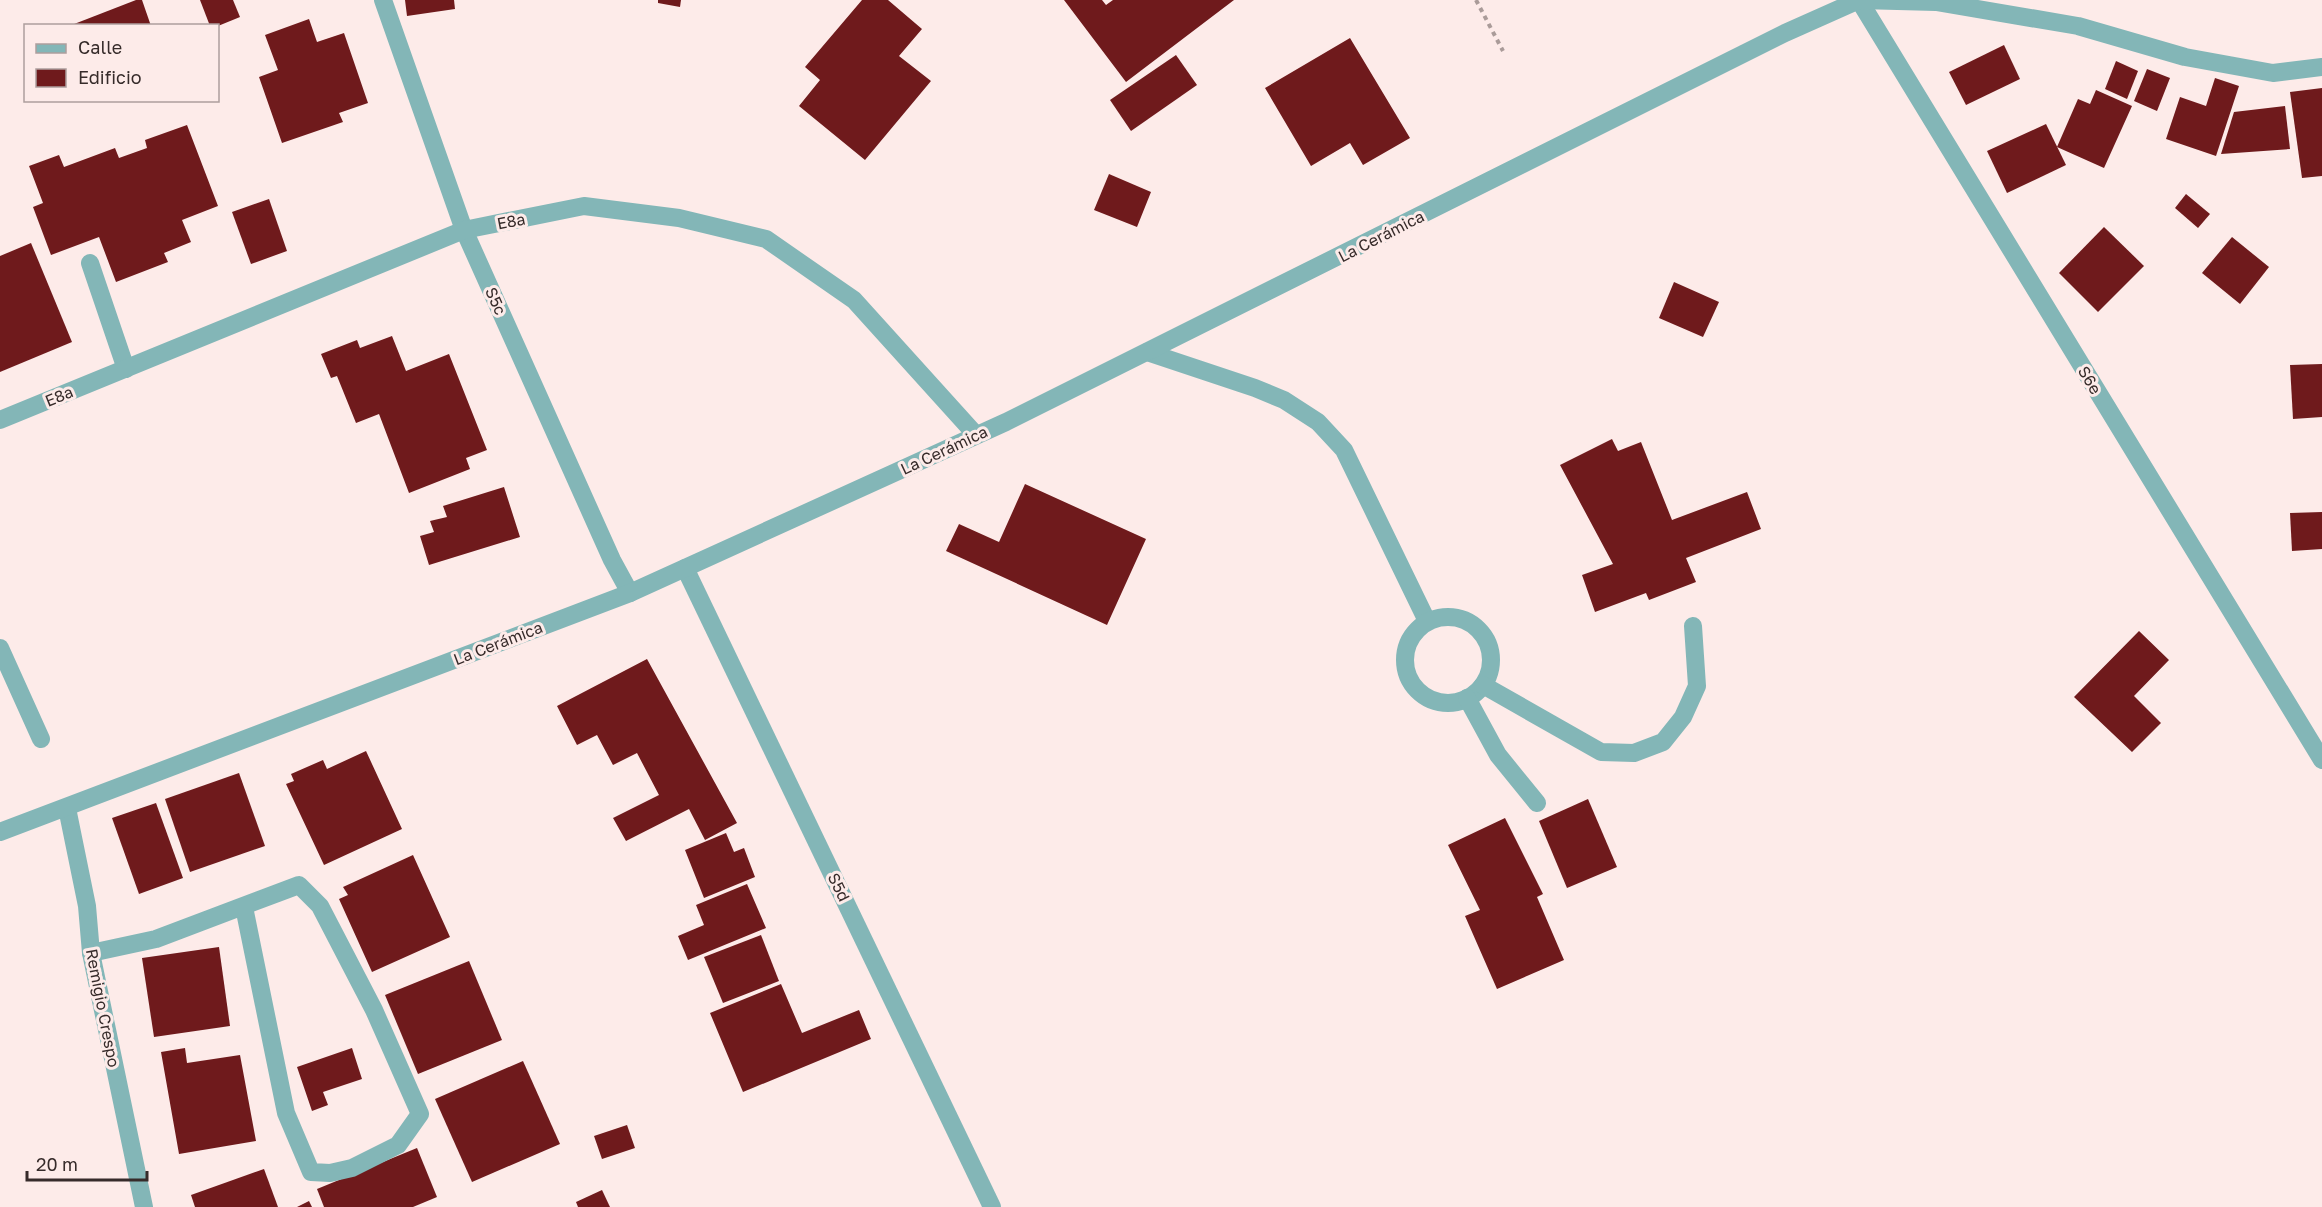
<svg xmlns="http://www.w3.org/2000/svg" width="2322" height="1207" font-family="'Golos Text',sans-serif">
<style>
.building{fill:#6f1a1c}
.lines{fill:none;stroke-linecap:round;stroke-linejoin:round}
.path{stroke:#aa9b99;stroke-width:4;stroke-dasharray:4.5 4.5;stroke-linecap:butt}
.lane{stroke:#83b6b7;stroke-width:18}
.street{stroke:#83b6b7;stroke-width:18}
.labels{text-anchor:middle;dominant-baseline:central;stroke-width:6;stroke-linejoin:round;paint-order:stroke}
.street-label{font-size:16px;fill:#362b2a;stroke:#fdebe9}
</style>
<rect width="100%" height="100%" fill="#fdebe9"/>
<!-- building -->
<g class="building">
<path d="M 136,0 L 142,0 L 151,26 L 69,26 Z"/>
<path d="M 200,0 L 233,0 L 240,17 L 218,26 L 210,26 Z"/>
<path d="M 405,0 L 454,0 L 455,9 L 407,16 Z"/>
<path d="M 658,0 L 681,0 L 680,7 L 658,3 Z"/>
<path d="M 862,0 L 888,0 L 922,29 L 899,56 L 931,81 L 865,160 L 799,106 L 820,80 L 805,67 Z"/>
<path d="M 1064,0 L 1102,0 L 1106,5 L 1113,0 L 1234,0 L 1126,82 Z"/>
<path d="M 309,19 L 317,42 L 344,33 L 368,103 L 339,113 L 343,122 L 282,143 L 259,77 L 278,70 L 265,35 Z"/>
<path d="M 1350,38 L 1410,138 L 1363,165 L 1350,143 L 1311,166 L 1265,88 Z"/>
<path d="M 2004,45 L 2020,79 L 1966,105 L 1949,72 Z"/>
<path d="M 1176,55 L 1197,85 L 1131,131 L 1110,100 Z"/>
<path d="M 2116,61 L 2138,71 L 2127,99 L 2105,89 Z"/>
<path d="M 2147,69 L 2170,78 L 2157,111 L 2134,101 Z"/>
<path d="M 2215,78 L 2239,86 L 2216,156 L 2166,139 L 2180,97 L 2206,106 Z"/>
<path d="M 2322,88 L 2322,176 L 2302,178 L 2290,92 Z"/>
<path d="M 2096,90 L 2132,106 L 2104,168 L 2057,147 L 2078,99 L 2090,104 Z"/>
<path d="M 2285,106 L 2290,149 L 2221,154 L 2234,112 Z"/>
<path d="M 2046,124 L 2066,165 L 2007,193 L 1987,151 Z"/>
<path d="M 187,125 L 218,206 L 182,220 L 191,242 L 164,253 L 168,262 L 116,282 L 99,237 L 51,255 L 33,207 L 43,203 L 29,166 L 59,155 L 64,167 L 115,148 L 119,158 L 147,148 L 145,140 Z"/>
<path d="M 1109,174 L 1151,192 L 1137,227 L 1094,210 Z"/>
<path d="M 2186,194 L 2210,214 L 2198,228 L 2175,208 Z"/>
<path d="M 269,199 L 287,251 L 251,264 L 232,212 Z"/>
<path d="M 2104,227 L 2144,266 L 2098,312 L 2059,273 Z"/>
<path d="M 2232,237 L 2269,267 L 2240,304 L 2202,273 Z"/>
<path d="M 31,243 L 72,342 L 0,372 L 0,256 Z"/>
<path d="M 1674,282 L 1719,302 L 1703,337 L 1659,318 Z"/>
<path d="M 392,336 L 406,371 L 449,354 L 487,450 L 466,458 L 470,469 L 409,493 L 379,414 L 356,423 L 337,376 L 331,378 L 321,354 L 357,340 L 360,348 Z"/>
<path d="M 2322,364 L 2322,417 L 2293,419 L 2290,365 Z"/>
<path d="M 1612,439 L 1618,451 L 1641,442 L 1672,520 L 1747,492 L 1761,529 L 1686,558 L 1696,582 L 1649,600 L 1646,593 L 1595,612 L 1582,575 L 1613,564 L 1560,465 Z"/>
<path d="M 1025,484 L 1146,539 L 1107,625 L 946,551 L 959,524 L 999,542 Z"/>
<path d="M 504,487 L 520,537 L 429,565 L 420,536 L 434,532 L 430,521 L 447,517 L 443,506 Z"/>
<path d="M 2322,512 L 2322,549 L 2292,551 L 2290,513 Z"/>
<path d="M 2139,631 L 2169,660 L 2134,696 L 2161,723 L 2132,752 L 2074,697 Z"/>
<path d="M 647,659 L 737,823 L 705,840 L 689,809 L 626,841 L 613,818 L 659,795 L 637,753 L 613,765 L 597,735 L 577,745 L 557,706 Z"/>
<path d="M 366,751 L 402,829 L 324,865 L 286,784 L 294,781 L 291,774 L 323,760 L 327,769 Z"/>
<path d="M 239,773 L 265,846 L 190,872 L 165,799 Z"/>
<path d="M 1588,799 L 1617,867 L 1567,888 L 1539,821 Z"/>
<path d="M 156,803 L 183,878 L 139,894 L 112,818 Z"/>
<path d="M 1505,818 L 1543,894 L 1537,897 L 1564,960 L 1497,989 L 1465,916 L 1480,910 L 1448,845 Z"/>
<path d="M 726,833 L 734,852 L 744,848 L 755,877 L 704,898 L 685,850 Z"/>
<path d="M 413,855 L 450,937 L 372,972 L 339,899 L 348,895 L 343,887 Z"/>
<path d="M 747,884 L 766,928 L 688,960 L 678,936 L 704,925 L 696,905 Z"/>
<path d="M 761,935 L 779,981 L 723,1003 L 704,957 Z"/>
<path d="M 219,947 L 230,1026 L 154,1037 L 142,958 Z"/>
<path d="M 469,961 L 502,1040 L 418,1074 L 385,995 Z"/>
<path d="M 781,984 L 802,1033 L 859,1010 L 871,1039 L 743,1092 L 710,1013 Z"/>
<path d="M 185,1048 L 187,1063 L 240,1055 L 256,1141 L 179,1154 L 161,1052 Z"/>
<path d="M 352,1048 L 362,1079 L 323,1092 L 328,1105 L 312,1111 L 297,1067 Z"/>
<path d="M 523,1061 L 560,1144 L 472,1182 L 435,1099 Z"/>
<path d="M 627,1125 L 635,1148 L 602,1159 L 594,1136 Z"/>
<path d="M 417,1148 L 437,1197 L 413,1207 L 324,1207 L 317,1189 Z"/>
<path d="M 264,1169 L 278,1207 L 195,1207 L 191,1195 Z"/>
<path d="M 602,1190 L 610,1207 L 578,1207 L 576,1202 Z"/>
<path d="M 309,1201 L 312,1207 L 297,1207 Z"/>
</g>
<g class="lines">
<!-- path -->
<path class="path" d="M 1476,0 L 1503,51"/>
<!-- lane -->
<g class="lane">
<path d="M 1859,0 L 2322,760"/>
<path d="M 685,568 L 992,1207"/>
</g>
<!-- street -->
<g class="street">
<path d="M 383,0 L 464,230 L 612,560 L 630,593"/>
<path d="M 90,263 L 126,369"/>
<path d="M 1147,352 L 1255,388 L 1284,400 L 1318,422 L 1344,450 L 1427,621"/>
<path d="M 0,420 L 464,230 L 584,206 L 679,218 L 766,239 L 854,300 L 976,435"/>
<circle cx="1448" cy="660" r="43"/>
<path d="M 0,648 L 41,739"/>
<path d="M 1483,685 L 1601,752 L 1634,753 L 1663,742 L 1683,717 L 1697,686 L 1693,626"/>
<path d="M 1467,698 L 1498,755 L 1537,803"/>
<path d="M 67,808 L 87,906 L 91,953 L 144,1207"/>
<path d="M 0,832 L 630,593 L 1006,422 L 1785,33 L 1859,0 L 1936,2 L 2078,26 L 2185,57 L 2273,73 L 2322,67"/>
<path d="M 91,953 L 156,939 L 299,885 L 320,906 L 374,1010 L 420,1114 L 398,1145 L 352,1168 L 330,1173 L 311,1172 L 286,1113 L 244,907"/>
</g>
</g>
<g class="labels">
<!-- street labels -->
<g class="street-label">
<text transform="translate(511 221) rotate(-11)">E8a</text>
<text transform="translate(1381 236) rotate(-27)">La Cerámica</text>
<text transform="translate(496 301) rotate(66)">S5c</text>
<text transform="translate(2090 380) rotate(59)">S6e</text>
<text transform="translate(59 396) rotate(-22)">E8a</text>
<text transform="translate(944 450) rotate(-25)">La Cerámica</text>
<text transform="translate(498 643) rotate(-21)">La Cerámica</text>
<text transform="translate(839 887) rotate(64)">S5d</text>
<text transform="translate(103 1008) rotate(79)">Remigio Crespo</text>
</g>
</g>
<!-- legend -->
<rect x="24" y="24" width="195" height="78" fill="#fdebe9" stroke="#ad9e9d" stroke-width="1.5"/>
<rect x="36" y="44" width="30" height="9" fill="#83b6b7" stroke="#ad9e9d" stroke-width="1.5"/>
<text x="78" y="54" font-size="18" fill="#362b2a">Calle</text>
<rect x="36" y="69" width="30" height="18" fill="#6f1a1c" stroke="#ad9e9d" stroke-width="1.5"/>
<text x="78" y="84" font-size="18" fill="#362b2a">Edificio</text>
<!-- scale -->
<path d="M27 1171v9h120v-9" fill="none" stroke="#362b2a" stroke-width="3"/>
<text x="36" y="1171" font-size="18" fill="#362b2a" stroke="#fdebe9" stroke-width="4.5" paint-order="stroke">20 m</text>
</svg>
